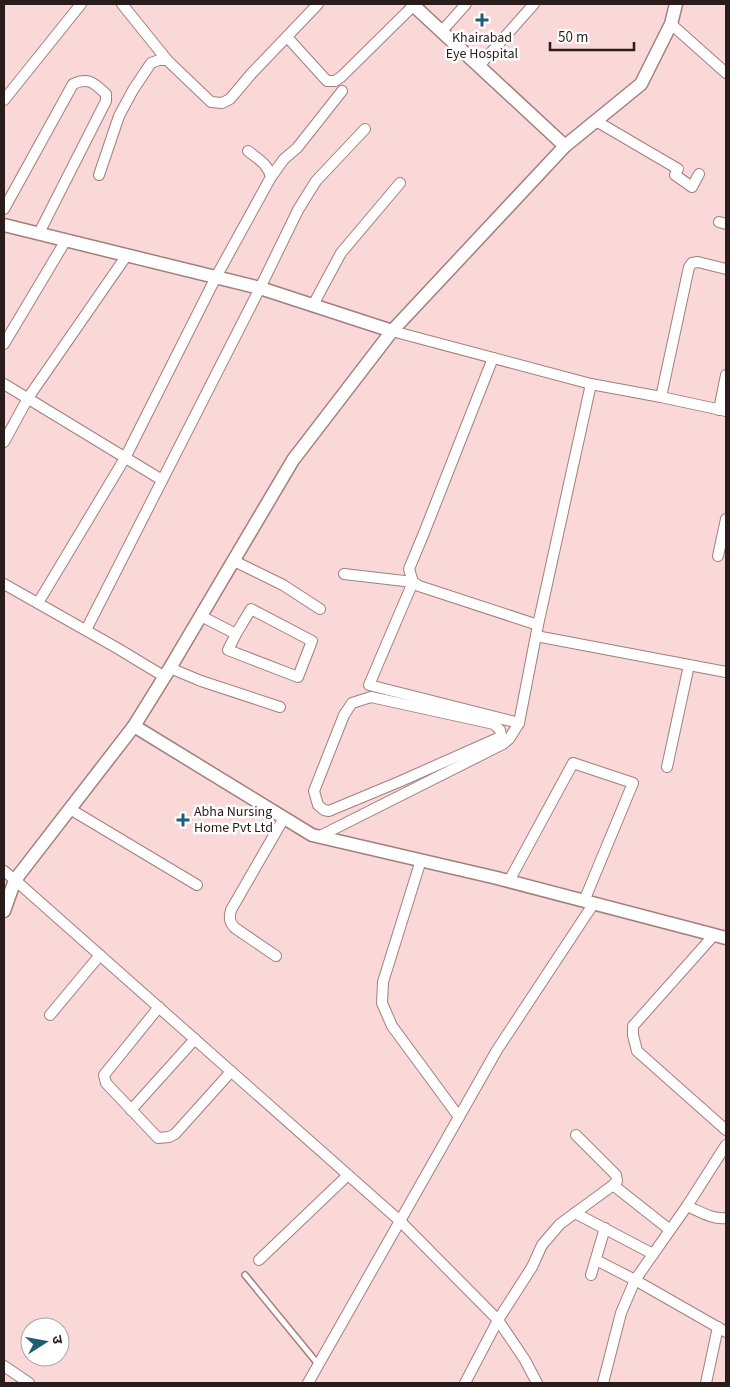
<svg xmlns="http://www.w3.org/2000/svg" width="730" height="1387" font-family="'Source Sans 3','Noto Sans Devanagari',sans-serif">
<style>
.lines{fill:none;stroke-linecap:round;stroke-linejoin:round}
.service-casing{stroke:#a47e7e;stroke-width:8}
.minor-casing{stroke:#a47e7e;stroke-width:12}
.tertiary-casing{stroke:#a47e7e;stroke-width:15}
.service{stroke:#fff;stroke-width:5}
.minor{stroke:#fff;stroke-width:10}
.tertiary{stroke:#fff;stroke-width:12}
.poi-dot{fill:#215d75;stroke:#fff;stroke-width:2}
.labels{text-anchor:middle;dominant-baseline:central;stroke-width:5;stroke-linejoin:round;paint-order:stroke}
.poi-label{font-size:14px;fill:#2b1c1c;stroke:#fff}
</style>
<rect width="100%" height="100%" fill="#fad8d8"/>
<g class="lines">
<defs>
<path id="service" d="M 245,1275 L 318,1364"/>
<g id="minor">
<path d="M 122,4 L 167,60"/>
<path d="M 671,24 L 726,73"/>
<path d="M 442,31 L 466,4"/>
<path d="M 287,37 L 327,81 L 335,81 L 341,77 L 414,5"/>
<path d="M 479,66 L 534,4"/>
<path d="M 4,100 L 81,4"/>
<path d="M 596,121 L 678,169 L 675,175 L 692,187 L 699,174"/>
<path d="M 99,175 L 119,116 L 133,90 L 151,63 L 159,60 L 167,60 L 211,102 L 222,103 L 230,99 L 252,73 L 318,4"/>
<path d="M 271,177 L 284,159 L 297,148 L 342,91"/>
<path d="M 4,209 L 73,84 C 89,77 94,83 106,94 L 106,101 L 39,233"/>
<path d="M 719,222 L 726,224"/>
<path d="M 313,305 L 341,253 L 400,183"/>
<path d="M 392,331 L 591,384 L 661,397 L 726,411"/>
<path d="M 4,344 L 66,240"/>
<path d="M 493,358 L 424,533 L 409,569 L 413,582 L 419,586 L 538,625"/>
<path d="M 4,384 L 162,480"/>
<path d="M 661,397 L 689,267 L 692,263 L 698,262 L 726,269"/>
<path d="M 719,410 L 726,375"/>
<path d="M 4,442 L 28,398 L 127,255"/>
<path d="M 718,556 L 726,519"/>
<path d="M 234,561 L 283,585 L 320,609"/>
<path d="M 344,574 L 413,582 L 369,685 L 519,723"/>
<path d="M 4,584 L 117,648 L 165,677"/>
<path d="M 38,603 L 125,458 L 216,277 L 271,177 C 268,164 258,159 248,151"/>
<path d="M 201,616 L 236,634 L 251,609 L 312,641 L 298,677 L 228,650 L 236,634"/>
<path d="M 86,630 L 260,288 L 298,210 L 316,181 L 365,129"/>
<path d="M 536,636 L 726,672"/>
<path d="M 170,668 L 201,681 L 280,707"/>
<path d="M 371,697 L 494,724 L 500,730 L 501,735 L 498,738 L 401,781 L 329,811 L 324,810 L 318,805 L 314,791 L 344,715 L 352,703 Z"/>
<path d="M 667,767 L 689,665"/>
<path d="M 70,809 L 197,885"/>
<path d="M 318,837 L 503,744 L 509,739 L 519,723 L 538,625 L 591,384"/>
<path d="M 421,860 L 383,982 L 382,1003 L 392,1026 L 459,1117"/>
<path d="M 4,871 L 15,880 L 400,1221 L 498,1320 L 525,1360 L 537,1383"/>
<path d="M 509,881 L 573,763 L 633,783 L 584,901"/>
<path d="M 714,935 L 633,1026 L 633,1035 L 637,1051 L 726,1130"/>
<path d="M 276,956 L 235,928 C 229,922 229,918 231,910 L 284,818"/>
<path d="M 159,1007 L 104,1075 L 106,1083 L 158,1138 L 169,1137 L 175,1134 L 228,1075 L 231,1071"/>
<path d="M 50,1015 L 100,955"/>
<path d="M 131,1110 L 195,1039"/>
<path d="M 613,1185 L 670,1230"/>
<path d="M 687,1206 C 699,1211 713,1220 726,1218"/>
<path d="M 575,1213 L 653,1254"/>
<path d="M 259,1260 L 348,1175"/>
<path d="M 596,1260 L 635,1280 L 726,1332"/>
<path d="M 591,1275 L 605,1228"/>
<path d="M 4,1366 L 29,1383"/>
<path d="M 308,1383 L 497,1050 L 594,903"/>
<path d="M 465,1383 L 498,1320 L 532,1267 L 542,1245 L 560,1224 L 616,1183 L 617,1181 L 616,1175 L 576,1135"/>
<path d="M 603,1383 L 621,1313 L 635,1280 L 687,1206 L 726,1145"/>
<path d="M 706,1383 L 718,1327"/>
</g>
<g id="tertiary">
<path d="M 412,4 L 565,146"/>
<path d="M 4,225 L 260,288 L 392,331"/>
<path d="M 134,726 L 312,835 L 497,878 L 726,938"/>
<path d="M 4,911 L 15,880 L 134,726 L 170,668 L 293,460 L 392,331 L 565,146 L 641,84 L 671,24 L 676,4"/>
</g>
</defs>
<!-- service casing -->
<use href="#service" class="service-casing"/>
<!-- minor casing -->
<use href="#minor" class="minor-casing"/>
<!-- tertiary casing -->
<use href="#tertiary" class="tertiary-casing"/>
<!-- service -->
<use href="#service" class="service"/>
<!-- minor -->
<use href="#minor" class="minor"/>
<!-- tertiary -->
<use href="#tertiary" class="tertiary"/>
</g>
<!-- markers -->
<g class="poi-dot">
<path d="M479.5 12.5h5v5h5v5h-5v5h-5v-5h-5v-5h5z"/>
<path d="M180.5 812.5h5v5h5v5h-5v5h-5v-5h-5v-5h5z"/>
</g>
<g class="labels">
<!-- poi labels -->
<g class="poi-label">
<text x="482" y="38">Khairabad<tspan x="482" dy="16">Eye Hospital</tspan></text>
<text x="194" y="812" text-anchor="start">Abha Nursing<tspan x="194" dy="16">Home Pvt Ltd</tspan></text>
</g>
</g>
<!-- border -->
<rect width="730" height="1387" fill="none" stroke="#2b1c1c" stroke-width="10"/>
<!-- north arrow -->
<g transform="translate(45 1342) rotate(79)"><circle r="24" fill="#ffffff" stroke="#aaa4a4"/>
<path d="M0-4L9 19L0 12L-9 19Z" fill="#215d75"/>
<text y="-8" font-size="14" font-weight="bold" text-anchor="middle" fill="#2b1c1c">उ</text>
</g>
<!-- scale -->
<path d="M550 42v8h84v-8" fill="none" stroke="#2b1c1c" stroke-width="2.5"/>
<text x="558" y="42" font-size="15" fill="#2b1c1c" stroke="#ffffff" stroke-width="4" paint-order="stroke">50 m</text>
</svg>
